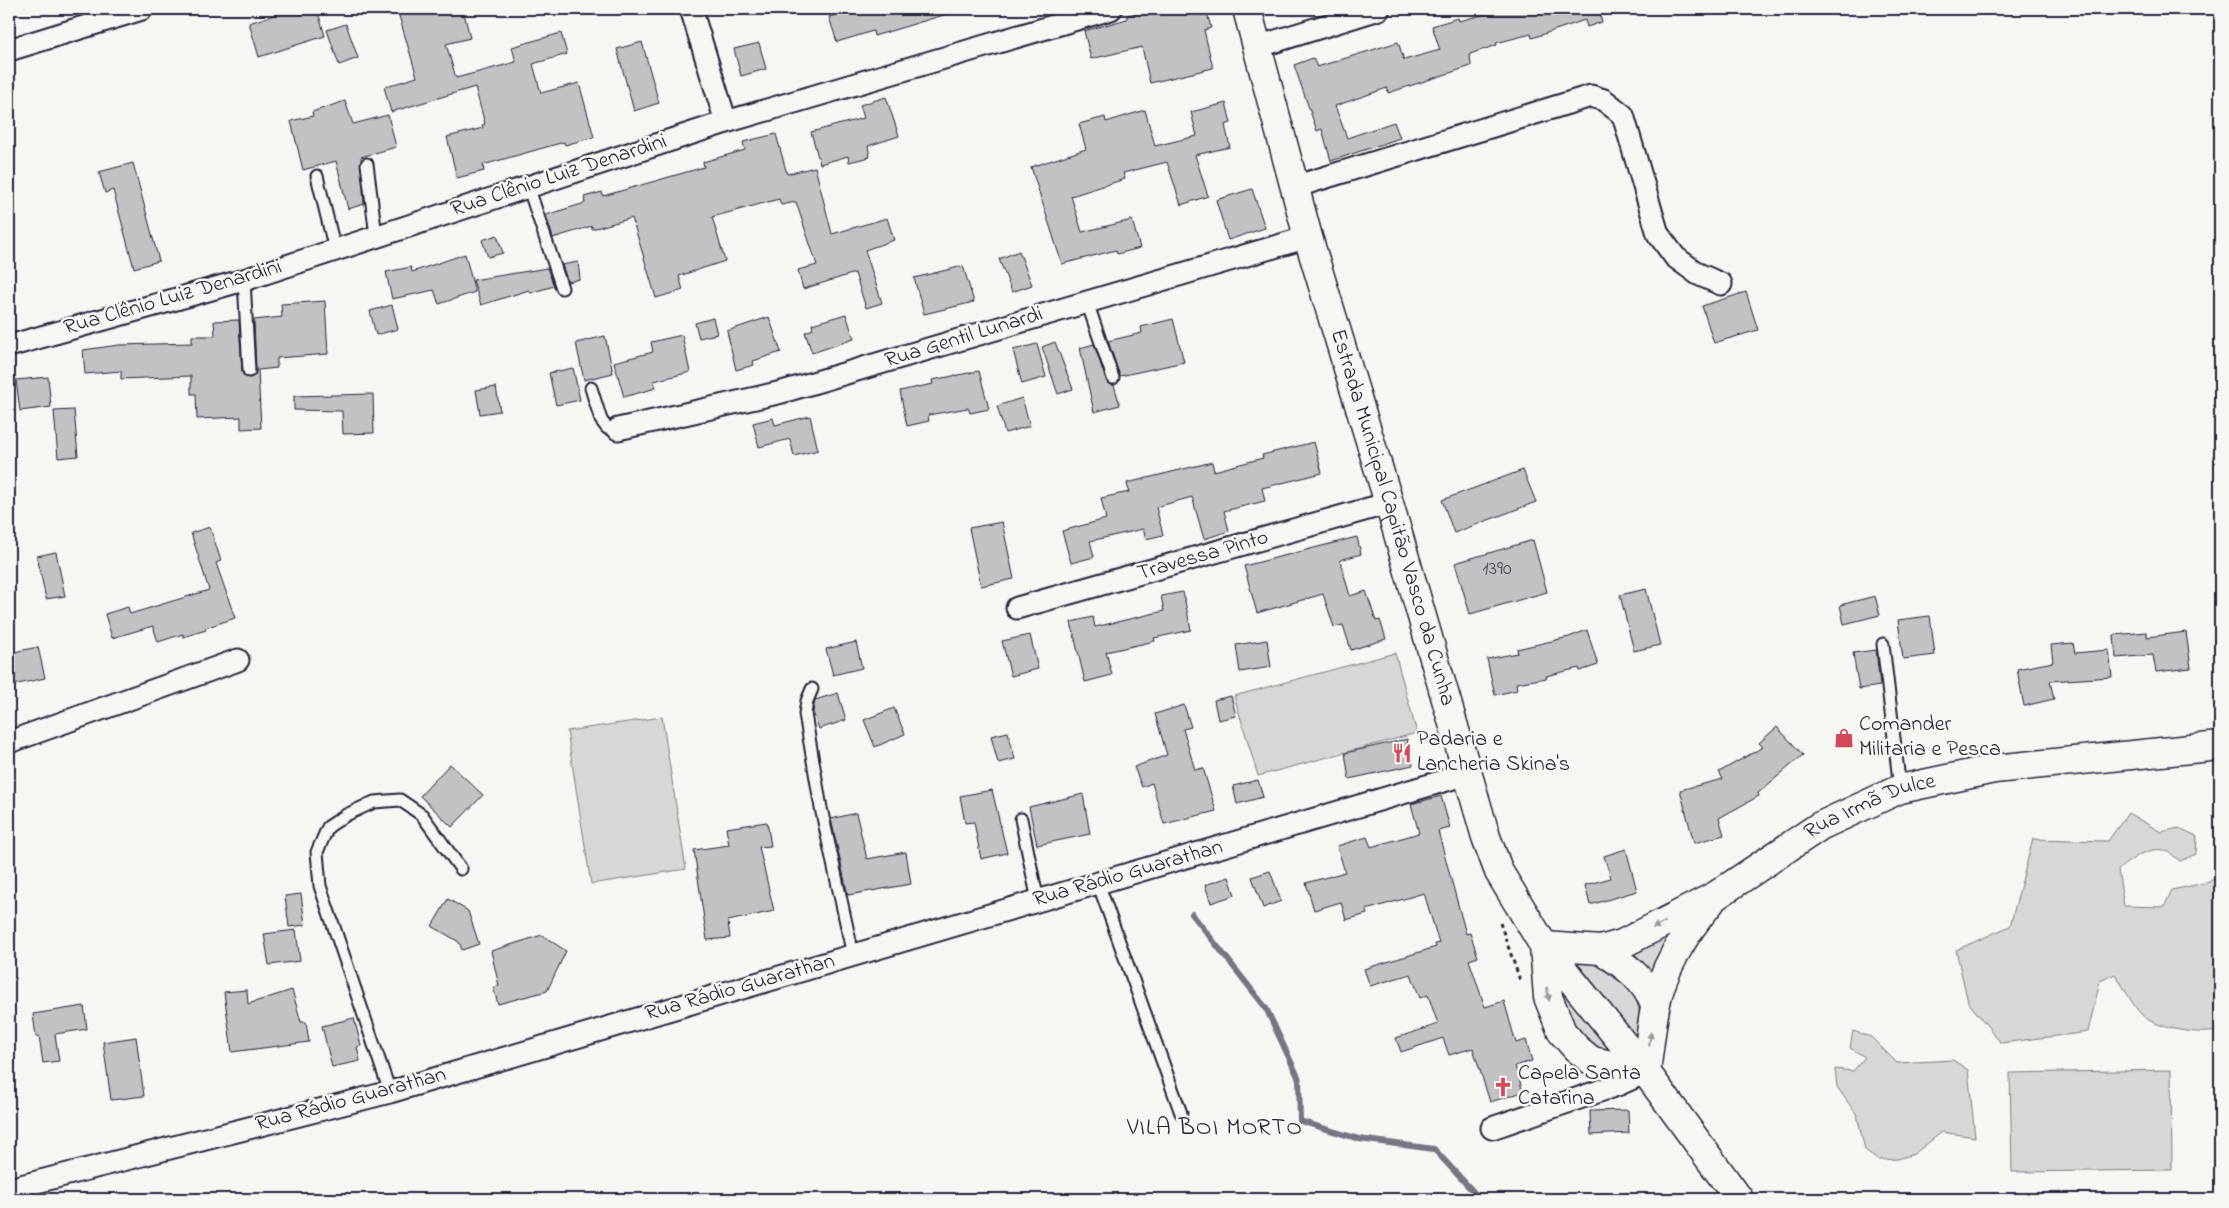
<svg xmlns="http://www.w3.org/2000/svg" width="2229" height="1208" font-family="'Indie Flower',sans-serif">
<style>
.green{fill:#d7d7d7;stroke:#7c7c89}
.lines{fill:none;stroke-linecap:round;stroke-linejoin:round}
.stream{stroke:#757583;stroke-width:6}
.building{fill:#c2c2c4;stroke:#22223b}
.lane-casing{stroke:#22223b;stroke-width:15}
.street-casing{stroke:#22223b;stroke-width:25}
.secondary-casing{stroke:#22223b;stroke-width:31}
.path{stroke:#22223b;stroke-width:3;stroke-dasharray:4 4;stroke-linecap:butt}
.lane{stroke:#f6f6f2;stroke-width:11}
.street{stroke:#f6f6f2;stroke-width:21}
.secondary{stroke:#f6f6f2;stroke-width:28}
.oneway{fill:#9797a0}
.labels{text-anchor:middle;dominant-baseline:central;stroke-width:5;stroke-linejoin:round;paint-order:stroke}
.number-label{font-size:20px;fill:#4a4a5d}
.street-label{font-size:22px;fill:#22223b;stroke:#f6f6f2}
.poi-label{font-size:22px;fill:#22223b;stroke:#f6f6f2;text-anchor:start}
.neighbourhood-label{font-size:24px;letter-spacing:1px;fill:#22223b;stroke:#f6f6f2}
</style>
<rect width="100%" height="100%" fill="#f6f6f2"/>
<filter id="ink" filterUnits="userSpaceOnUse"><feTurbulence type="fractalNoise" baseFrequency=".02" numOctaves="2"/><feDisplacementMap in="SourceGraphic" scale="10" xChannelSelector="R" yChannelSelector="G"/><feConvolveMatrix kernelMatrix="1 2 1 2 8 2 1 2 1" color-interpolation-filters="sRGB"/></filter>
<g filter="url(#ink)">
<!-- green -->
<g class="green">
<path d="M 1395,653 L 1417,733 L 1258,776 L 1234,696 Z"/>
<path d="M 662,717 L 686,869 L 591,884 L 567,731 Z"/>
<path d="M 2128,813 L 2161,832 L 2179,828 L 2197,836 L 2196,854 L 2180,861 C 2176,858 2171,853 2166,851 C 2150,845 2130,860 2118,870 L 2124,906 L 2164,907 L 2172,890 L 2209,882 L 2220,874 L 2220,1030 C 2202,1036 2158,1029 2143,1016 C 2133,1007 2123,985 2115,974 L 2100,981 L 2088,1032 L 2001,1043 L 1968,1002 L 1956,950 L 2010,926 L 2033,839 L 2108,841 Z"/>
<path d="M 1686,919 L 1651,984 L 1621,953 Z"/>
<path d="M 1601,960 C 1628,982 1647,1002 1637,1038 L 1577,962 Z"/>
<path d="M 1559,985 L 1613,1055 L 1604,1057 L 1569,1027 Z"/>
<path d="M 1853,1031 L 1871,1037 L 1897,1063 L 1953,1060 L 1968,1070 L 1975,1137 L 1942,1132 L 1914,1154 L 1898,1159 L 1879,1160 L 1865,1150 L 1857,1115 L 1837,1087 L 1835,1069 L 1853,1071 L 1865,1057 L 1850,1048 Z"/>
<path d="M 2171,1070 L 2172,1170 L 2012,1172 L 2010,1073 Z"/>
</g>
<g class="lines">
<!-- stream -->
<path class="stream" d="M 1192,914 L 1266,1008 L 1299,1079 L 1300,1121 L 1359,1139 L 1434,1149 L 1480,1199"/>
</g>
<!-- building -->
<g class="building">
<path d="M 293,9 L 317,9 L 325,36 L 259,57 L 249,23 Z"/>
<path d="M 397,9 L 463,9 L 470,38 L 446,44 L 456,78 L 516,62 L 512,47 L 561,33 L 567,54 L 533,64 L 541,93 L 579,83 L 594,137 L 565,145 L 564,142 L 483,165 L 484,171 L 457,178 L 447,137 L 483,128 L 482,125 L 485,124 L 475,87 L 391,112 L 384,87 L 417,77 Z"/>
<path d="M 856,9 L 857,14 L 877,9 L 947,9 L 947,14 L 874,36 L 873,31 L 837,42 L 829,17 Z"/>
<path d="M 1156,9 L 1206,9 L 1211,28 L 1204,30 L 1213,68 L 1150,83 L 1142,47 L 1091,59 L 1084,31 L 1127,19 L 1127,15 Z"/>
<path d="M 1505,9 L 1609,9 L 1610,12 L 1600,15 L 1602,22 L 1587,27 L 1585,20 L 1532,38 L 1531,34 L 1496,43 L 1497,45 L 1470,54 L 1471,66 L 1388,93 L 1387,88 L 1335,106 L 1347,138 L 1394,122 L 1400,138 L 1331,161 L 1322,129 L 1317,131 L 1294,65 L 1313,58 L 1317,67 L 1398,42 L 1404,60 L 1440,50 L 1432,26 L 1458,18 L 1459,21 Z"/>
<path d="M 346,24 L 358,58 L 339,65 L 327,30 Z"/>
<path d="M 642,42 L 659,103 L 634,111 L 617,49 Z"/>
<path d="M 759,43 L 766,69 L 741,76 L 734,49 Z"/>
<path d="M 886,97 L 899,136 L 868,146 L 870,157 L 849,162 L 848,156 L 820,164 L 811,132 L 864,118 L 860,105 Z"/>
<path d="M 345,101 L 353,124 L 388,115 L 396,147 L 361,157 L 364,204 L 348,209 L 336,161 L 303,170 L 291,121 L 313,116 L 312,112 Z"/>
<path d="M 1226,103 L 1231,123 L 1225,125 L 1230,147 L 1195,155 L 1208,196 L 1181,205 L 1167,162 L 1123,173 L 1125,179 L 1071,196 L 1082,232 L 1132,220 L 1140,248 L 1117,254 L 1116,250 L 1062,264 L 1031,167 L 1086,149 L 1079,124 L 1105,117 L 1106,122 L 1145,110 L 1155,146 L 1197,136 L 1191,112 Z"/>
<path d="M 776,134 L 787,174 L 815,167 L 832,234 L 887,218 L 894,240 L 865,250 L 882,303 L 866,308 L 855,273 L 803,289 L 798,270 L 817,265 L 796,202 L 781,205 L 779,199 L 712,217 L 725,261 L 679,276 L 683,290 L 656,298 L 632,218 L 592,229 L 592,226 L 553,238 L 546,215 L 585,203 L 584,197 L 602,192 L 603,196 L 704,167 L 703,162 L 745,150 L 743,142 Z"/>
<path d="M 133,163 L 159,261 L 134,268 L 113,190 L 105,193 L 99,172 Z"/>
<path d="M 1252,189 L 1265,228 L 1228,240 L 1216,200 Z"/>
<path d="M 497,235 L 503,253 L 488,257 L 482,240 Z"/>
<path d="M 1019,251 L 1032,285 L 1012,292 L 999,259 Z"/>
<path d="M 465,254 L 475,292 L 439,304 L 434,290 L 392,299 L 386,272 L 411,267 L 412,272 Z"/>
<path d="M 578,262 L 580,279 L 568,282 L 562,265 Z"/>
<path d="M 963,266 L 974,302 L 924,314 L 914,278 Z"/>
<path d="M 547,268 L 554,286 L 530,293 L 529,290 L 481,305 L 473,280 Z"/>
<path d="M 1746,292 L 1758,330 L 1714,343 L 1702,306 Z"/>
<path d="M 325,301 L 328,354 L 277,358 L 277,368 L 258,370 L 261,428 L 241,429 L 241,417 L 197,419 L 196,394 L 191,394 L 191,376 L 121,379 L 121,371 L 85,374 L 83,350 L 119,345 L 192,343 L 192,336 L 215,336 L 214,321 L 239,320 L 242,372 L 245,377 L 250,378 L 255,375 L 256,371 L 254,320 L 282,317 L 281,304 Z"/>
<path d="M 392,305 L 398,329 L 376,335 L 370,311 Z"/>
<path d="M 846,314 L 854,339 L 812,353 L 805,332 L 813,329 L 812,324 Z"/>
<path d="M 769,317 L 781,352 L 753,361 L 754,365 L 736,370 L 727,331 Z"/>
<path d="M 713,318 L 717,334 L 699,338 L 695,323 Z"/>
<path d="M 1173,319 L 1184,362 L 1120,376 L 1108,341 L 1142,333 L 1141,327 Z"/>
<path d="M 682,335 L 690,372 L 654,381 L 656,388 L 624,397 L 614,362 L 653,352 L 651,342 Z"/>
<path d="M 605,336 L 613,373 L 584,380 L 576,343 Z"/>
<path d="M 1055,342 L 1073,389 L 1058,394 L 1042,347 Z"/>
<path d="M 1037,344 L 1046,377 L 1022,384 L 1013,350 Z"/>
<path d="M 1094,344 L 1106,380 L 1108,384 L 1114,385 L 1120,405 L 1094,412 L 1080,348 Z"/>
<path d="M 573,368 L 580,400 L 556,405 L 549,373 Z"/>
<path d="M 979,371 L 989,409 L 970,413 L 968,408 L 928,415 L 929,421 L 907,426 L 900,391 L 933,384 L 932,380 Z"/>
<path d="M 48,377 L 51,407 L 20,411 L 16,380 Z"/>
<path d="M 496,387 L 500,411 L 480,414 L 476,390 Z"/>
<path d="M 373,394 L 374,433 L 343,434 L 342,411 L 294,410 L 294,396 Z"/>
<path d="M 1022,398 L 1030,426 L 1005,433 L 997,406 Z"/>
<path d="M 74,410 L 78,456 L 58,458 L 54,411 Z"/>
<path d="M 810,416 L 818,450 L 794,456 L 790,439 L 759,447 L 753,423 L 773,418 L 775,425 Z"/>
<path d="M 1314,442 L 1322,473 L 1262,488 L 1265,501 L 1224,511 L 1229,531 L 1204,539 L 1192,497 L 1156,507 L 1163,535 L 1146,539 L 1143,529 L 1090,541 L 1094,557 L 1071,563 L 1062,531 L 1106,519 L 1101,498 L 1129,492 L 1127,483 L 1212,462 L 1214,471 L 1263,458 L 1262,455 Z"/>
<path d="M 1523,470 L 1536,502 L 1454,533 L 1442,500 Z"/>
<path d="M 1002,522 L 1014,579 L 981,586 L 969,528 Z"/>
<path d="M 210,527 L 221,561 L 216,563 L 235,618 L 205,628 L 206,630 L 183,637 L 183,634 L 158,642 L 153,626 L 112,638 L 105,614 L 128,607 L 130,614 L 209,590 L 191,533 Z"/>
<path d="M 1357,537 L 1361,554 L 1340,560 L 1350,596 L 1366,591 L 1376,621 L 1380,620 L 1386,639 L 1351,650 L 1343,625 L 1334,627 L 1323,594 L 1257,613 L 1244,566 Z"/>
<path d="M 1533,540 L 1547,592 L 1470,614 L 1455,563 Z"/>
<path d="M 56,552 L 65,596 L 46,599 L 37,556 Z"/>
<path d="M 1646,589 L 1660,645 L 1634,651 L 1620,595 Z"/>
<path d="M 1183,592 L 1191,630 L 1154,638 L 1155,641 L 1106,652 L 1112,675 L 1085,682 L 1071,622 L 1093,617 L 1095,627 L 1164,611 L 1161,596 Z"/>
<path d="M 1875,596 L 1880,615 L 1844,624 L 1840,605 Z"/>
<path d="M 1930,616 L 1935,655 L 1903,659 L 1898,620 Z"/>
<path d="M 1587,630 L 1598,665 L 1580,671 L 1579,668 L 1546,676 L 1547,678 L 1516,683 L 1517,690 L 1495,695 L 1487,659 L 1518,653 L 1517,649 L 1569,637 Z"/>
<path d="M 2147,632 L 2147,637 L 2186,632 L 2191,668 L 2156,672 L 2153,655 L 2116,658 L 2114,635 Z"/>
<path d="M 1030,635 L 1038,669 L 1011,676 L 1002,641 Z"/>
<path d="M 1267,640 L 1271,667 L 1240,672 L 1236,645 Z"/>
<path d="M 856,642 L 862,668 L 833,675 L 826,649 Z"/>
<path d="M 2073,643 L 2075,653 L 2109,650 L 2112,677 L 2050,681 L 2054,699 L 2024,706 L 2017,669 L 2053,662 L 2051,645 Z"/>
<path d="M 38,647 L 45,678 L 9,686 L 9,653 Z"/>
<path d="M 1876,650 L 1880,686 L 1859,689 L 1853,653 Z"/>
<path d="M 838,693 L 846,720 L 819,729 L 813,712 L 815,700 Z"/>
<path d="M 1231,696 L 1236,716 L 1218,720 L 1214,700 Z"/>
<path d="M 1184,705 L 1191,727 L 1183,729 L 1195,770 L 1203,768 L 1216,811 L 1164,824 L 1152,783 L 1142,787 L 1134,767 L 1167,755 L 1155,714 Z"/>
<path d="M 894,708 L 905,734 L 875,747 L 864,720 Z"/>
<path d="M 1777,727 L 1803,755 L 1758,793 L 1759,796 L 1719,818 L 1724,835 L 1694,843 L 1680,790 L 1723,779 L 1719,772 L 1763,747 L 1759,743 Z"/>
<path d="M 1008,732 L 1015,759 L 998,763 L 991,736 Z"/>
<path d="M 1407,739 L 1413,765 L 1349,779 L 1345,753 Z"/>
<path d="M 450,764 L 483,795 L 452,827 L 420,796 Z"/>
<path d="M 1258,780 L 1263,797 L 1237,804 L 1233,786 Z"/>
<path d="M 992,790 L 1007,853 L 981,859 L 974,822 L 965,823 L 960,796 Z"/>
<path d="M 1083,794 L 1090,834 L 1037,845 L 1029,807 Z"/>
<path d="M 1441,796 L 1450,828 L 1438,831 L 1466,934 L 1470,933 L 1478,957 L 1469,960 L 1485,1007 L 1504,1001 L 1516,1043 L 1526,1040 L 1532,1061 L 1515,1066 L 1523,1092 L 1490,1102 L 1473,1048 L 1449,1055 L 1443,1038 L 1401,1052 L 1396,1038 L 1438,1024 L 1428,995 L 1420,998 L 1411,974 L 1370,986 L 1364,969 L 1436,947 L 1435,944 L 1439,943 L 1424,893 L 1366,910 L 1367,914 L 1346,920 L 1341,902 L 1314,910 L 1306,883 L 1345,872 L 1337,846 L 1367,837 L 1371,847 L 1419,833 L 1411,804 Z"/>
<path d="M 856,813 L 867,859 L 906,852 L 911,884 L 848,895 L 831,819 Z"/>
<path d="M 767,822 L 771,846 L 759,847 L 774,911 L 728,921 L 730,938 L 707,940 L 694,850 L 729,845 L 726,828 Z"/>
<path d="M 1626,849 L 1637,891 L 1590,905 L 1585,885 L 1611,878 L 1604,856 Z"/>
<path d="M 1270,871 L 1281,901 L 1263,908 L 1252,877 Z"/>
<path d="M 1229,877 L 1235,895 L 1211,903 L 1205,885 Z"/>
<path d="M 301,894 L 305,925 L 289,927 L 285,896 Z"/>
<path d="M 448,899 L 468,911 L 479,944 L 462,950 L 459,942 L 432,926 Z"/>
<path d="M 296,930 L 300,961 L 269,965 L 264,934 Z"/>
<path d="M 542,935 L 566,951 L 547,991 L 498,1004 L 493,987 L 499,986 L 491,951 Z"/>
<path d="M 247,990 L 248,1004 L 292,990 L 301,1022 L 306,1022 L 309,1042 L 232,1052 L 224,992 Z"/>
<path d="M 84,1006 L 87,1029 L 55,1034 L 59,1061 L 43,1063 L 39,1036 L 36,1037 L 33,1014 Z"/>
<path d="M 354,1018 L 361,1046 L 357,1047 L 360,1061 L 332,1067 L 322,1026 Z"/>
<path d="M 136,1037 L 144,1096 L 111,1100 L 103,1042 Z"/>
<path d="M 1628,1110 L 1629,1133 L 1591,1135 L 1590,1111 Z"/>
</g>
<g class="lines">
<defs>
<g id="lane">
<path d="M 367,164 L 376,236"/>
<path d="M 317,176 L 335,250"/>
<path d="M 528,186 L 562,288"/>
<path d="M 244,280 L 249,371"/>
<path d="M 1087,302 L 1113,378"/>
<path d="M 591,388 L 601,420 L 607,428 L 618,429"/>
<path d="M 1883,644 L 1900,789"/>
<path d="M 812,689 L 807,701 L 805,714 L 821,808 L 853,955"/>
<path d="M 1021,819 L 1038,901"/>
<path d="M 1098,883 L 1181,1113"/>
<path d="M 390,1092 L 320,886 L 317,852 L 328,827 L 346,815 L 374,802 L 400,800 L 422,815 L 461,869"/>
</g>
<g id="street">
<path d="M 691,9 L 726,122"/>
<path d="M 1257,47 L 1379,9"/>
<path d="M 9,50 L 142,9"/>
<path d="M 1294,187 L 1591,96 L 1604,100 L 1623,115 L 1658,234 L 1675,257 L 1698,274 L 1721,284"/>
<path d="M 9,346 L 244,280 L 726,122 L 1111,9"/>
<path d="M 618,429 L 782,392 L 1308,237"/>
<path d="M 1017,608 L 1389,503"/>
<path d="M 9,742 L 238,660"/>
<path d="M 1492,1128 L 1620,1084 L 1646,1072"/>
<path d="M 9,1189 L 390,1092 L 1467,774"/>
</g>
<g id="secondary">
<path id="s1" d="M 1247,9 L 1308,237 L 1389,503 L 1486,837 L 1499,872 L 1544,946 L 1646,1072 L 1739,1199"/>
<path id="s2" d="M 1544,946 L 1601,950 L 1622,944 L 1717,895 L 1820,826 L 1900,789 L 1994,769 L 2220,746"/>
<path d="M 1544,946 L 1548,997 L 1562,1032 L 1576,1048 L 1592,1061 L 1646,1072"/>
<path d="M 1601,950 C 1625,965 1644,978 1655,1005"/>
<path d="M 1646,1072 C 1649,1051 1651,1029 1655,1008 C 1661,971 1686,931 1710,903"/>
</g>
</defs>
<!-- lane casing -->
<use href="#lane" class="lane-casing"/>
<!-- street casing -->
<use href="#street" class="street-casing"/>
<!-- secondary casing -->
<use href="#secondary" class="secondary-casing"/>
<!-- path -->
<path class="path" d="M 1500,923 L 1521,983"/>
<!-- lane -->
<use href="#lane" class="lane"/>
<!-- street -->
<use href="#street" class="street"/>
<!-- secondary -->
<use href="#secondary" class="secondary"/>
</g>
<!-- one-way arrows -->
<defs><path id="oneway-solid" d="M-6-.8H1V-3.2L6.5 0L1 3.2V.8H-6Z" transform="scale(1.25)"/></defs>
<g class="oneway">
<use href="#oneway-solid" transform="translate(1659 925) rotate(153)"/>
<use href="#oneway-solid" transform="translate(1548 994) rotate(80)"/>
<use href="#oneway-solid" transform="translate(1650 1039) rotate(-83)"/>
</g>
</g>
<!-- icons -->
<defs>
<symbol id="shop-bare" viewBox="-9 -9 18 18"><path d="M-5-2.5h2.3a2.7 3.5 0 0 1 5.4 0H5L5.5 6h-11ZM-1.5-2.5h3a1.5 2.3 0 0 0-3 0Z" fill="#d1495b" stroke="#f6f6f2" stroke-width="2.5" paint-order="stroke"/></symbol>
<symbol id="restaurant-bare" viewBox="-9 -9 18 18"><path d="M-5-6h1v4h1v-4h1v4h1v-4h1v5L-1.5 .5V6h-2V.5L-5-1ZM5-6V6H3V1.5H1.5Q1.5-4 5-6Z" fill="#d1495b" stroke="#f6f6f2" stroke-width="2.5" paint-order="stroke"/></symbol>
<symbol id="church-bare" viewBox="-9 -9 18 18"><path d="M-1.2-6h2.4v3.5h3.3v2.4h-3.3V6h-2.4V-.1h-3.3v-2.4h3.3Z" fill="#d1495b" stroke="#f6f6f2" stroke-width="2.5" paint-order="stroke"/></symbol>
</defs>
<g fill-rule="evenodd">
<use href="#shop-bare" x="1830" y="724" width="28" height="28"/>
<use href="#restaurant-bare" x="1388" y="739" width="28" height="28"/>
<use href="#church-bare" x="1489" y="1073" width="28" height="28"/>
</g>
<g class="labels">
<!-- number labels -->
<g class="number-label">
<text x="1497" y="569">1390</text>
</g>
<!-- street labels -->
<g class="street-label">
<text transform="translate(559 176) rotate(-18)">Rua Clênio Luiz Denardini</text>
<text transform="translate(173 298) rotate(-16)">Rua Clênio Luiz Denardini</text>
<text transform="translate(964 338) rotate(-17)">Rua Gentil Lunardi</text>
<text stroke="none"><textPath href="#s1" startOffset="529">Estrada Municipal Capitão Vasco da Cunha</textPath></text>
<text transform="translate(1203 556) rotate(-16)">Travessa Pinto</text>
<text stroke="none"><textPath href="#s2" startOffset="364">Rua Irmã Dulce</textPath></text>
<text transform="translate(1128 874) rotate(-16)">Rua Rádio Guarathan</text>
<text transform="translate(740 988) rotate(-16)">Rua Rádio Guarathan</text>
<text transform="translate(351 1100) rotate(-15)">Rua Rádio Guarathan</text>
</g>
<!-- poi labels -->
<g class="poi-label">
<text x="1859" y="725">Comander<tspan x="1859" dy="25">Militaria e Pesca</tspan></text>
<text x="1417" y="740">Padaria e<tspan x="1417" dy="25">Lancheria Skina's</tspan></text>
<text x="1518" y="1074">Capela Santa<tspan x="1518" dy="25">Catarina</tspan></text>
</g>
<!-- neighbourhood labels -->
<g class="neighbourhood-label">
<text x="1215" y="1128">VILA BOI MORTO</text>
</g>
</g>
<!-- margin -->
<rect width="2229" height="1208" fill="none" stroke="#f6f6f2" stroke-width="30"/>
<rect x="15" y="15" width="2199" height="1178" fill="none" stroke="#22223b" stroke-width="2" filter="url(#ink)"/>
</svg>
